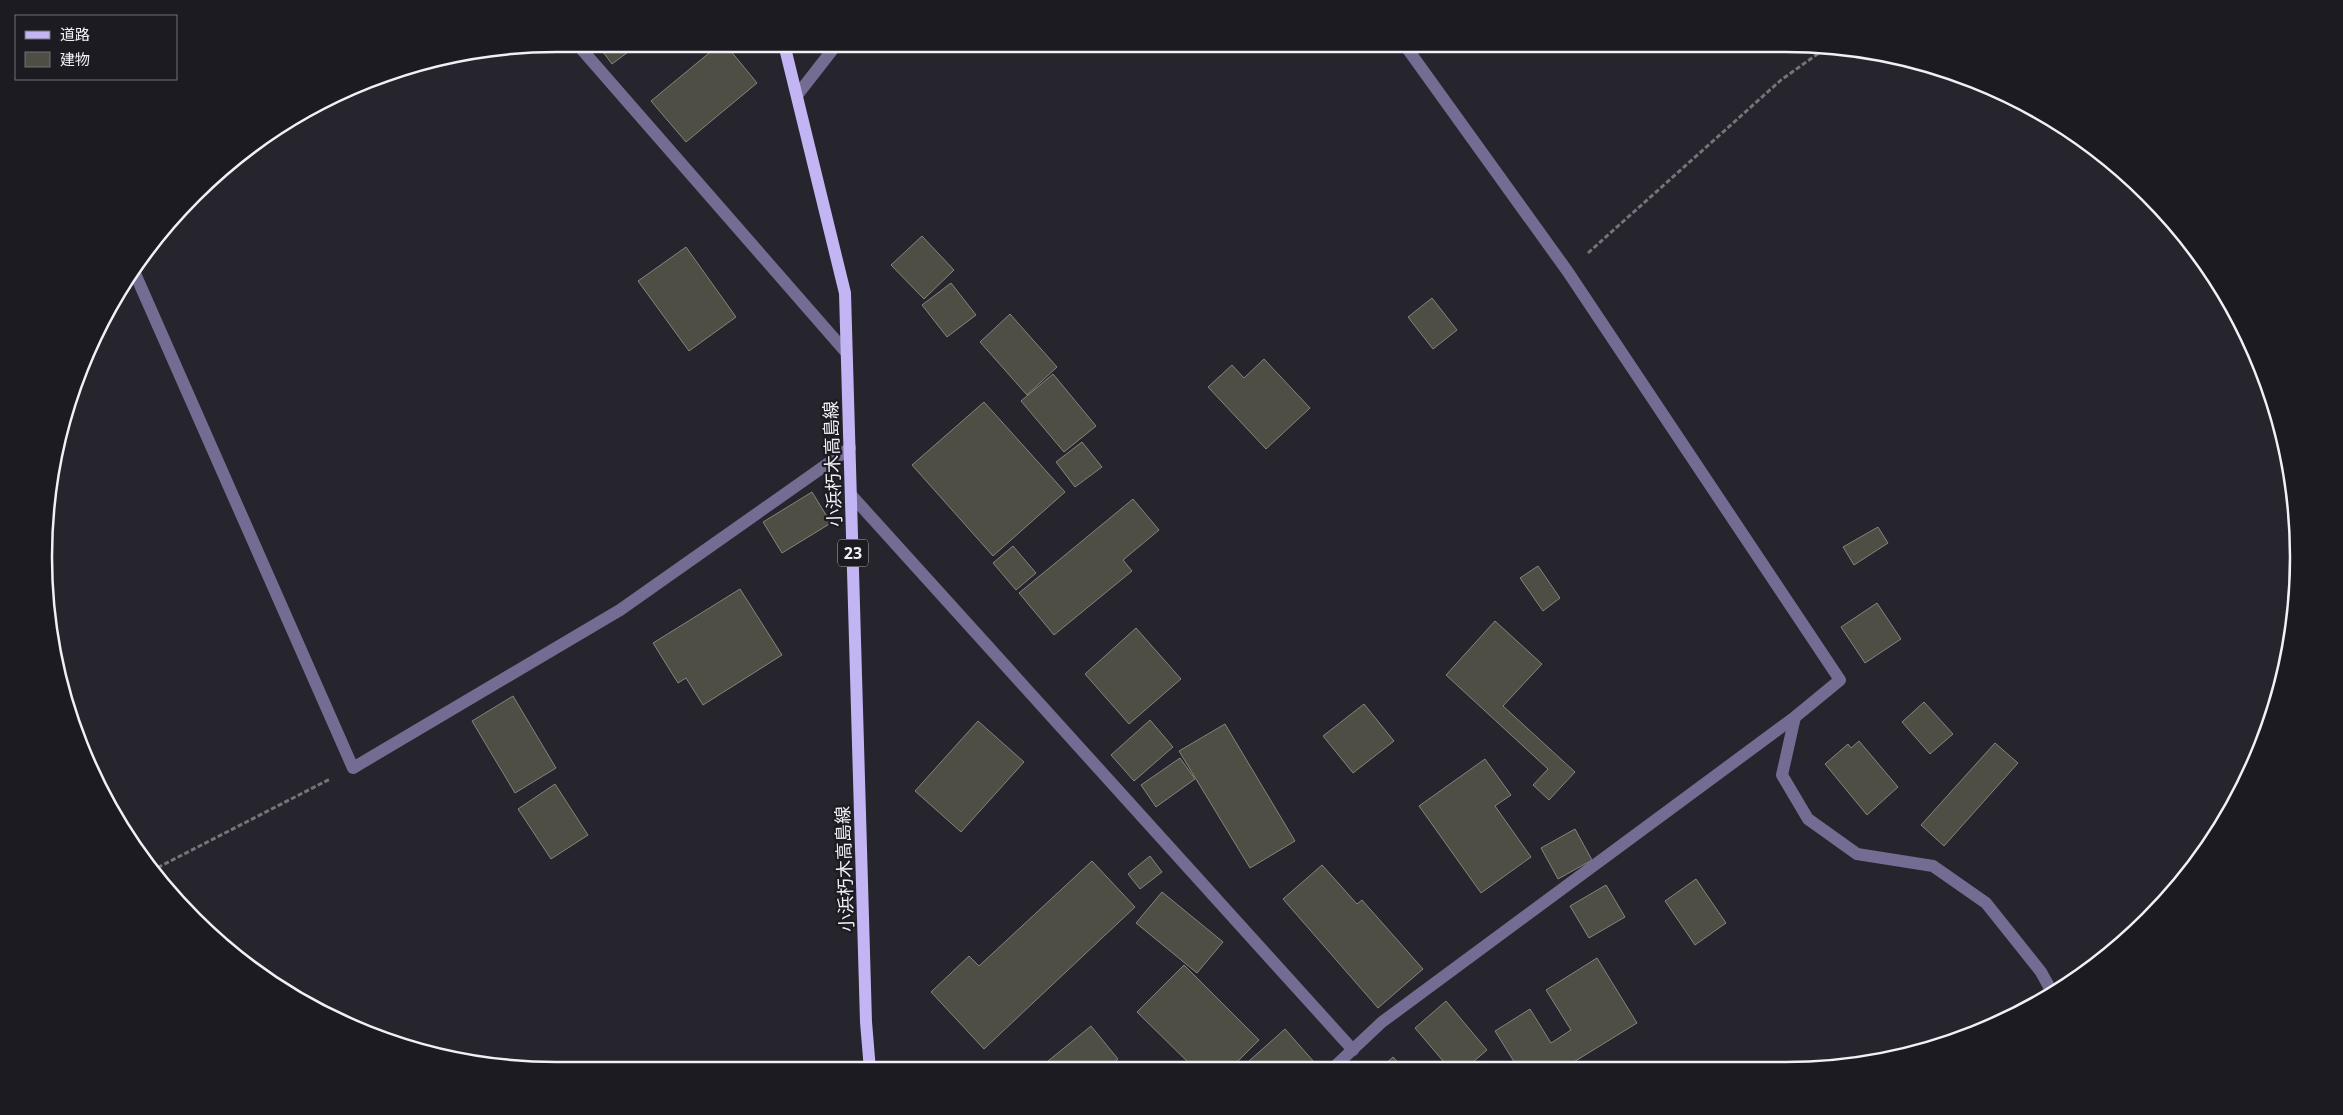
<svg xmlns="http://www.w3.org/2000/svg" width="2343" height="1115" font-family="'Noto Sans','Noto Sans JP',sans-serif">
<style>
.building{fill:#4e4e45;stroke:#85857c}
.lines{fill:none;stroke-linecap:round;stroke-linejoin:round}
.path{stroke:#75747a;stroke-width:3;stroke-dasharray:5 2.5;stroke-linecap:butt}
.minor{stroke:#746c92;stroke-width:12}
.major{stroke:#c3b5f4;stroke-width:12}
.labels{text-anchor:middle;dominant-baseline:central;stroke-width:4.5;stroke-linejoin:round;paint-order:stroke}
.shield{fill:#1d1b22;stroke:#b1b0b6;stroke-width:1}
.shield-label{font-size:16px;font-weight:bold;fill:#f1f0f5}
.street-label{font-size:18px;fill:#f1f0f5;stroke:#1d1b22}
.rim{fill:none;stroke:#f1f0f5;stroke-width:2.5}
</style>
<rect width="100%" height="100%" fill="#26242c"/>
<!-- building -->
<g class="building">
<path d="M 597,44 L 639,44 L 612,64 Z"/>
<path d="M 720,44 L 725,44 L 757,83 L 686,142 L 651,101 Z"/>
<path d="M 922,236 L 954,270 L 924,299 L 891,265 Z"/>
<path d="M 686,247 L 736,317 L 689,351 L 638,281 Z"/>
<path d="M 951,283 L 976,315 L 947,337 L 922,305 Z"/>
<path d="M 1432,298 L 1457,330 L 1433,349 L 1408,317 Z"/>
<path d="M 1010,314 L 1057,367 L 1027,395 L 980,342 Z"/>
<path d="M 1264,359 L 1310,408 L 1266,449 L 1208,387 L 1232,365 L 1244,378 Z"/>
<path d="M 1053,374 L 1096,426 L 1064,452 L 1021,401 Z"/>
<path d="M 984,402 L 1065,492 L 993,556 L 912,465 Z"/>
<path d="M 1082,442 L 1102,467 L 1075,487 L 1056,462 Z"/>
<path d="M 812,492 L 831,523 L 782,553 L 763,522 Z"/>
<path d="M 1133,499 L 1159,530 L 1123,560 L 1132,571 L 1054,635 L 1019,593 Z"/>
<path d="M 1878,527 L 1888,543 L 1854,565 L 1843,547 Z"/>
<path d="M 1013,546 L 1036,573 L 1016,590 L 993,563 Z"/>
<path d="M 1538,566 L 1560,598 L 1543,611 L 1520,578 Z"/>
<path d="M 740,589 L 782,655 L 703,705 L 686,678 L 678,683 L 653,643 Z"/>
<path d="M 1877,603 L 1901,639 L 1865,663 L 1841,627 Z"/>
<path d="M 1495,621 L 1542,664 L 1503,706 L 1575,772 L 1549,800 L 1533,785 L 1548,769 L 1446,675 Z"/>
<path d="M 1136,628 L 1181,679 L 1129,724 L 1085,674 Z"/>
<path d="M 513,696 L 556,768 L 515,793 L 472,721 Z"/>
<path d="M 1924,702 L 1953,734 L 1930,754 L 1902,722 Z"/>
<path d="M 1364,704 L 1394,741 L 1353,773 L 1323,736 Z"/>
<path d="M 1150,720 L 1173,747 L 1134,781 L 1111,755 Z"/>
<path d="M 978,721 L 1024,762 L 961,832 L 915,791 Z"/>
<path d="M 1225,724 L 1295,841 L 1250,868 L 1179,751 Z"/>
<path d="M 1859,741 L 1898,787 L 1867,815 L 1825,764 L 1848,744 L 1851,748 Z"/>
<path d="M 1995,743 L 2018,763 L 1944,846 L 1921,825 Z"/>
<path d="M 1180,758 L 1195,779 L 1156,807 L 1141,785 Z"/>
<path d="M 1485,759 L 1511,795 L 1495,806 L 1531,857 L 1481,893 L 1419,806 Z"/>
<path d="M 555,784 L 588,835 L 551,859 L 518,809 Z"/>
<path d="M 1575,829 L 1592,860 L 1558,879 L 1541,848 Z"/>
<path d="M 1150,856 L 1162,872 L 1140,889 L 1128,874 Z"/>
<path d="M 1092,861 L 1135,907 L 984,1049 L 931,992 L 969,956 L 979,966 Z"/>
<path d="M 1322,865 L 1357,904 L 1362,900 L 1423,969 L 1378,1008 L 1283,899 Z"/>
<path d="M 1696,879 L 1726,923 L 1695,945 L 1665,901 Z"/>
<path d="M 1606,885 L 1625,917 L 1589,938 L 1570,906 Z"/>
<path d="M 1162,892 L 1223,942 L 1197,973 L 1136,923 Z"/>
<path d="M 1597,958 L 1637,1023 L 1564,1068 L 1518,1068 L 1495,1031 L 1530,1009 L 1551,1043 L 1571,1030 L 1546,990 Z"/>
<path d="M 1184,965 L 1259,1040 L 1230,1069 L 1195,1069 L 1137,1012 Z"/>
<path d="M 1446,1001 L 1487,1050 L 1466,1068 L 1449,1068 L 1415,1028 Z"/>
<path d="M 1091,1026 L 1118,1059 L 1106,1069 L 1037,1070 Z"/>
<path d="M 1285,1029 L 1314,1062 L 1307,1069 L 1240,1069 Z"/>
<path d="M 1393,1057 L 1403,1068 L 1381,1068 Z"/>
</g>
<g class="lines">
<!-- path -->
<g class="path">
<path d="M 1588,253 L 1781,80 L 1826,48"/>
<path d="M 151,871 L 330,779"/>
</g>
<!-- minor -->
<g class="minor">
<path d="M 577,44 L 845,351"/>
<path d="M 798,94 L 837,44"/>
<path d="M 133,269 L 353,768 L 620,610 L 850,448"/>
<path d="M 852,496 L 1353,1050"/>
<path d="M 1795,717 L 1782,775 L 1808,819 L 1857,854 L 1933,866 L 1986,903 L 2041,972 L 2052,992"/>
<path d="M 1332,1069 L 1382,1022 L 1795,717 L 1840,680 L 1568,272 L 1404,44"/>
</g>
<!-- major -->
<path class="major" d="M 784,44 L 845,293 L 866,1022 L 870,1070"/>
</g>
<g class="labels">
<!-- shield labels -->
<rect class="shield" x="838" y="539.5" width="30" height="27" rx="4"/>
<g class="shield-label">
<text x="853" y="553">23</text>
</g>
<!-- street labels -->
<g class="street-label">
<text transform="translate(832 464) rotate(-92)">小浜朽木高島線</text>
<text transform="translate(844 869) rotate(-92)">小浜朽木高島線</text>
</g>
</g>
<!-- crop -->
<path d="M0 0H2343V1115H0ZM557 52H1785A505 505 0 0 1 2290 557V557A505 505 0 0 1 1785 1062H557A505 505 0 0 1 52 557V557A505 505 0 0 1 557 52Z" fill="#1d1b22" fill-rule="evenodd"/>
<path class="rim" d="M557 52H1785A505 505 0 0 1 2290 557V557A505 505 0 0 1 1785 1062H557A505 505 0 0 1 52 557V557A505 505 0 0 1 557 52Z"/>
<!-- legend -->
<rect x="15" y="15" width="162" height="65" fill="#1d1b22" stroke="#727076"/>
<rect x="25" y="31" width="25" height="8" fill="#c3b5f4" stroke="#727076"/>
<text x="60" y="40" font-size="15" fill="#f1f0f5">道路</text>
<rect x="25" y="52" width="25" height="15" fill="#4e4e45" stroke="#727076"/>
<text x="60" y="65" font-size="15" fill="#f1f0f5">建物</text>
</svg>
